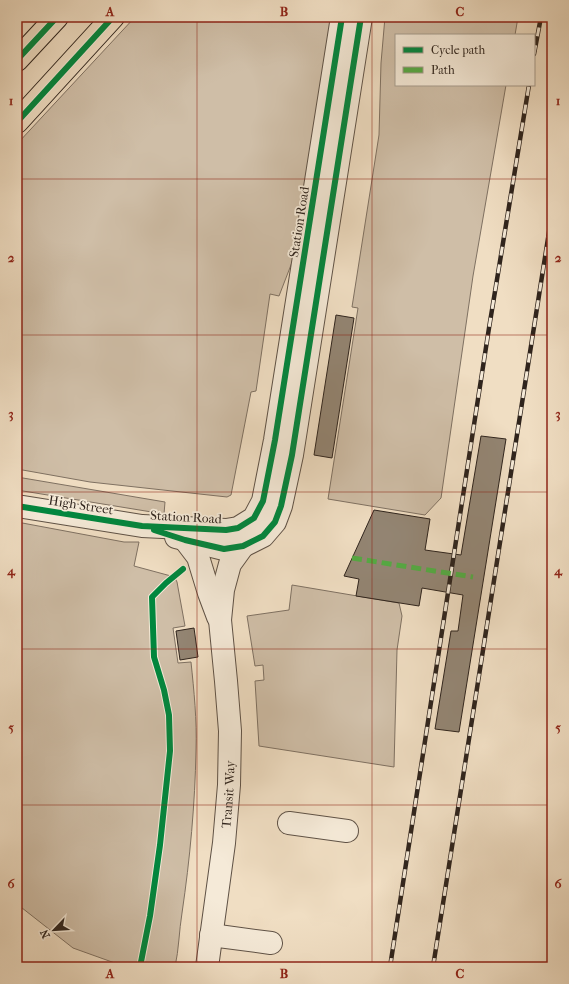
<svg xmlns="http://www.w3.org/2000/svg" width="569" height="984" font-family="'IM FELL French Canon',serif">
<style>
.green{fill:#cfbea7;stroke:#7f7162}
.building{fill:#938573;stroke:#2f241d}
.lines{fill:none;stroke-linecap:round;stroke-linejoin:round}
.minor-casing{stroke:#5f5246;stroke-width:24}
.major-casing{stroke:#2f241d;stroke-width:24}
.minor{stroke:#f5ead8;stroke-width:22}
.major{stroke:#f0dec3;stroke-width:22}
.rail-casing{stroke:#2f241d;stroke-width:4.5}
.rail{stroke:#f5ead8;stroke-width:3;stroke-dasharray:9;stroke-linecap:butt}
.quiet{stroke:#54aa43;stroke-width:5;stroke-dasharray:10 5;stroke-linecap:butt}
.cycleway-casing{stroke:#f5ead8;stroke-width:8}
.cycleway{stroke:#00873e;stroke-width:6}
.grid{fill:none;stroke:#8f2418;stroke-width:1;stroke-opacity:0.55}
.labels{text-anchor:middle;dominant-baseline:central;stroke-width:3.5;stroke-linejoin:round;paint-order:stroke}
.street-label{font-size:13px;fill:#2f241d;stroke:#f5ead8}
.neatline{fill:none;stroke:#8f2418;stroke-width:1.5}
.grid-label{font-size:13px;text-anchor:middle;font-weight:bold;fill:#8f2418}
</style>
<rect width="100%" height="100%" fill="#f0dec3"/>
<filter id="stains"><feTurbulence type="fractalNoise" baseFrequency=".005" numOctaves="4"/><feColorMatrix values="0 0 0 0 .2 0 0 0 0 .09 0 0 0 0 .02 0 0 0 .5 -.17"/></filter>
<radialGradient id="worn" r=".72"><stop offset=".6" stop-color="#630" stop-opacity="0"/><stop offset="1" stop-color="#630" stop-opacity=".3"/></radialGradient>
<!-- green -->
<g class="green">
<path d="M 135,17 L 333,17 L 296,252 L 279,296 L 270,294 L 256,391 L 251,392 L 231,495 L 227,497 L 90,482 L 17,469 L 17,144 Z"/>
<path d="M 385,17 L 518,17 L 515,35 L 396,35 L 396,85 L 506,85 L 473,276 L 441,498 L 425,515 L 328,499 L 358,308 L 352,307 L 379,135 L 381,63 Z"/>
<path d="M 17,477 L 165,502 L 164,514 L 17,490 Z"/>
<path d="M 17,522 L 124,542 L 139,542 L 134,566 L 171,576 L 175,578 L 177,582 L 185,626 L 173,628 L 178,663 L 191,662 C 194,691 197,720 196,750 C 195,804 190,859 182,913 C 179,931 179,949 175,967 L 126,967 L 73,948 L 17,904 Z"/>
<path d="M 292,585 L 399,603 L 402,616 L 397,650 L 394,767 L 259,746 L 255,681 L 264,680 L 263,665 L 255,666 L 247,616 L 289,610 Z"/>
</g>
<!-- building -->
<g class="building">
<path d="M 336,315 L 354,318 L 332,458 L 314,455 Z"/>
<path d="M 481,436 L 506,439 L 459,732 L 435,729 L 451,631 L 458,631 L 463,595 L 422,588 L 419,606 L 356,596 L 359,579 L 344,576 L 374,510 L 430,519 L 425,550 L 461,555 Z"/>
<path d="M 194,628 L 198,657 L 180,660 L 176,631 Z"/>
</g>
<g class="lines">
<defs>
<g id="minor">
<path d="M 17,506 L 142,526 L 226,530 L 238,528 L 254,518 L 263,501 L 275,440 L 342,17"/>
<path d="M 176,537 L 224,549 L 243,546 L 263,536 L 275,522 L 281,506 L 292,455 L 361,17"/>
<path d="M 185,540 L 198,557 L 209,593 L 218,617"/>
<path d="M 289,823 L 347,831"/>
<path d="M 211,935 L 271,943"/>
<path id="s1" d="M 207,967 L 224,843 L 229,785 L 230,731 L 226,681 L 220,620 L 223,590 L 230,564 L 243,546"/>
</g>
<g id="major">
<path d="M 17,60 L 57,17"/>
<path d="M 17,122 L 113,17"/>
</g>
</defs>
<!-- minor casing -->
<use href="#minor" class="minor-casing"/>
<!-- major casing -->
<use href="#major" class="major-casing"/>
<!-- minor -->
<use href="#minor" class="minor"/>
<!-- major -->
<use href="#major" class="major"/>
<defs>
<g id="rail">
<path d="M 534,54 L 541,17"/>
<path d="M 390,967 L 489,328 L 529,85"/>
<path d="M 433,967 L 552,213"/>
</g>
</defs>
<!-- rail casing -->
<use href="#rail" class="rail-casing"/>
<!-- rail -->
<use href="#rail" class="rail"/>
<!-- quiet -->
<path class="quiet" d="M 352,558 L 473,577"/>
<defs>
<g id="cycleway">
<path d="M 17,60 L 57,17"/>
<path d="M 17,122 L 113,17"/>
<path d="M 17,506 L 142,526 L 226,530 L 238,528 L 254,518 L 263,501 L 275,440 L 342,17"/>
<path d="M 154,530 L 185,540 L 224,549 L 243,546 L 263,536 L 275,522 L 281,506 L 292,455 L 361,17"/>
<path d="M 140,967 L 150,916 L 160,845 L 170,751 L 169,715 L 164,690 L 154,657 L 152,597 L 166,583 L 183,569"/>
</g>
</defs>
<!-- cycleway casing -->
<use href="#cycleway" class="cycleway-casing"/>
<!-- cycleway -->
<use href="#cycleway" class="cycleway"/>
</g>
<!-- grid -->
<path class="grid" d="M 197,17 L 197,967M 372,17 L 372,967M 17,179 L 552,179M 17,335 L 552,335M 17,492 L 552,492M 17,649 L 552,649M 17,805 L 552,805"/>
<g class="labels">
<!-- street labels -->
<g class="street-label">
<text transform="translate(299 222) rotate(-81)">Station Road</text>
<text transform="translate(81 505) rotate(9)">High Street</text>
<text transform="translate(186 517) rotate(3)">Station Road</text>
<text stroke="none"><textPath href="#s1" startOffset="174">Transit Way</textPath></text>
</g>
</g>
<!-- margin -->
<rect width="569" height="984" fill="none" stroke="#f0dec3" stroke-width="44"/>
<!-- legend -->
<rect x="395" y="34" width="140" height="52" fill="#f5ead8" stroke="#a69b8d"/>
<rect x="403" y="47" width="20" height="6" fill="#00873e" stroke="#a69b8d"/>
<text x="431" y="54" font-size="12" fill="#2f241d">Cycle path</text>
<rect x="403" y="67" width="20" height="6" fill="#54aa43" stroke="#a69b8d"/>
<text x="431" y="74" font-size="12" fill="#2f241d">Path</text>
<!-- north arrow -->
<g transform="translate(54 930) rotate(245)" stroke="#f5ead8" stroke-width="3" paint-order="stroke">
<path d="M0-3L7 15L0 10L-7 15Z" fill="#2f241d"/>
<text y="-6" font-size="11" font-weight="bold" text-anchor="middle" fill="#2f241d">N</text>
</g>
<rect x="22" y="22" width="525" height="940" class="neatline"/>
<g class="grid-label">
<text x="110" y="16">A</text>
<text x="284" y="16">B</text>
<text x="460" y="16">C</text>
<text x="11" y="105">1</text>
<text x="558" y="105">1</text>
<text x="11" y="262">2</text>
<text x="558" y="262">2</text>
<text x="11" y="418">3</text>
<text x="558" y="418">3</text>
<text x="11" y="575">4</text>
<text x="558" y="575">4</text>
<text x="11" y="732">5</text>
<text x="558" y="732">5</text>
<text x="11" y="888">6</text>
<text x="558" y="888">6</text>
<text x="110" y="978">A</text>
<text x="284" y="978">B</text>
<text x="460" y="978">C</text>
</g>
<rect width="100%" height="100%" filter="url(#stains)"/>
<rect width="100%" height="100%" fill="url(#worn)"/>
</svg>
